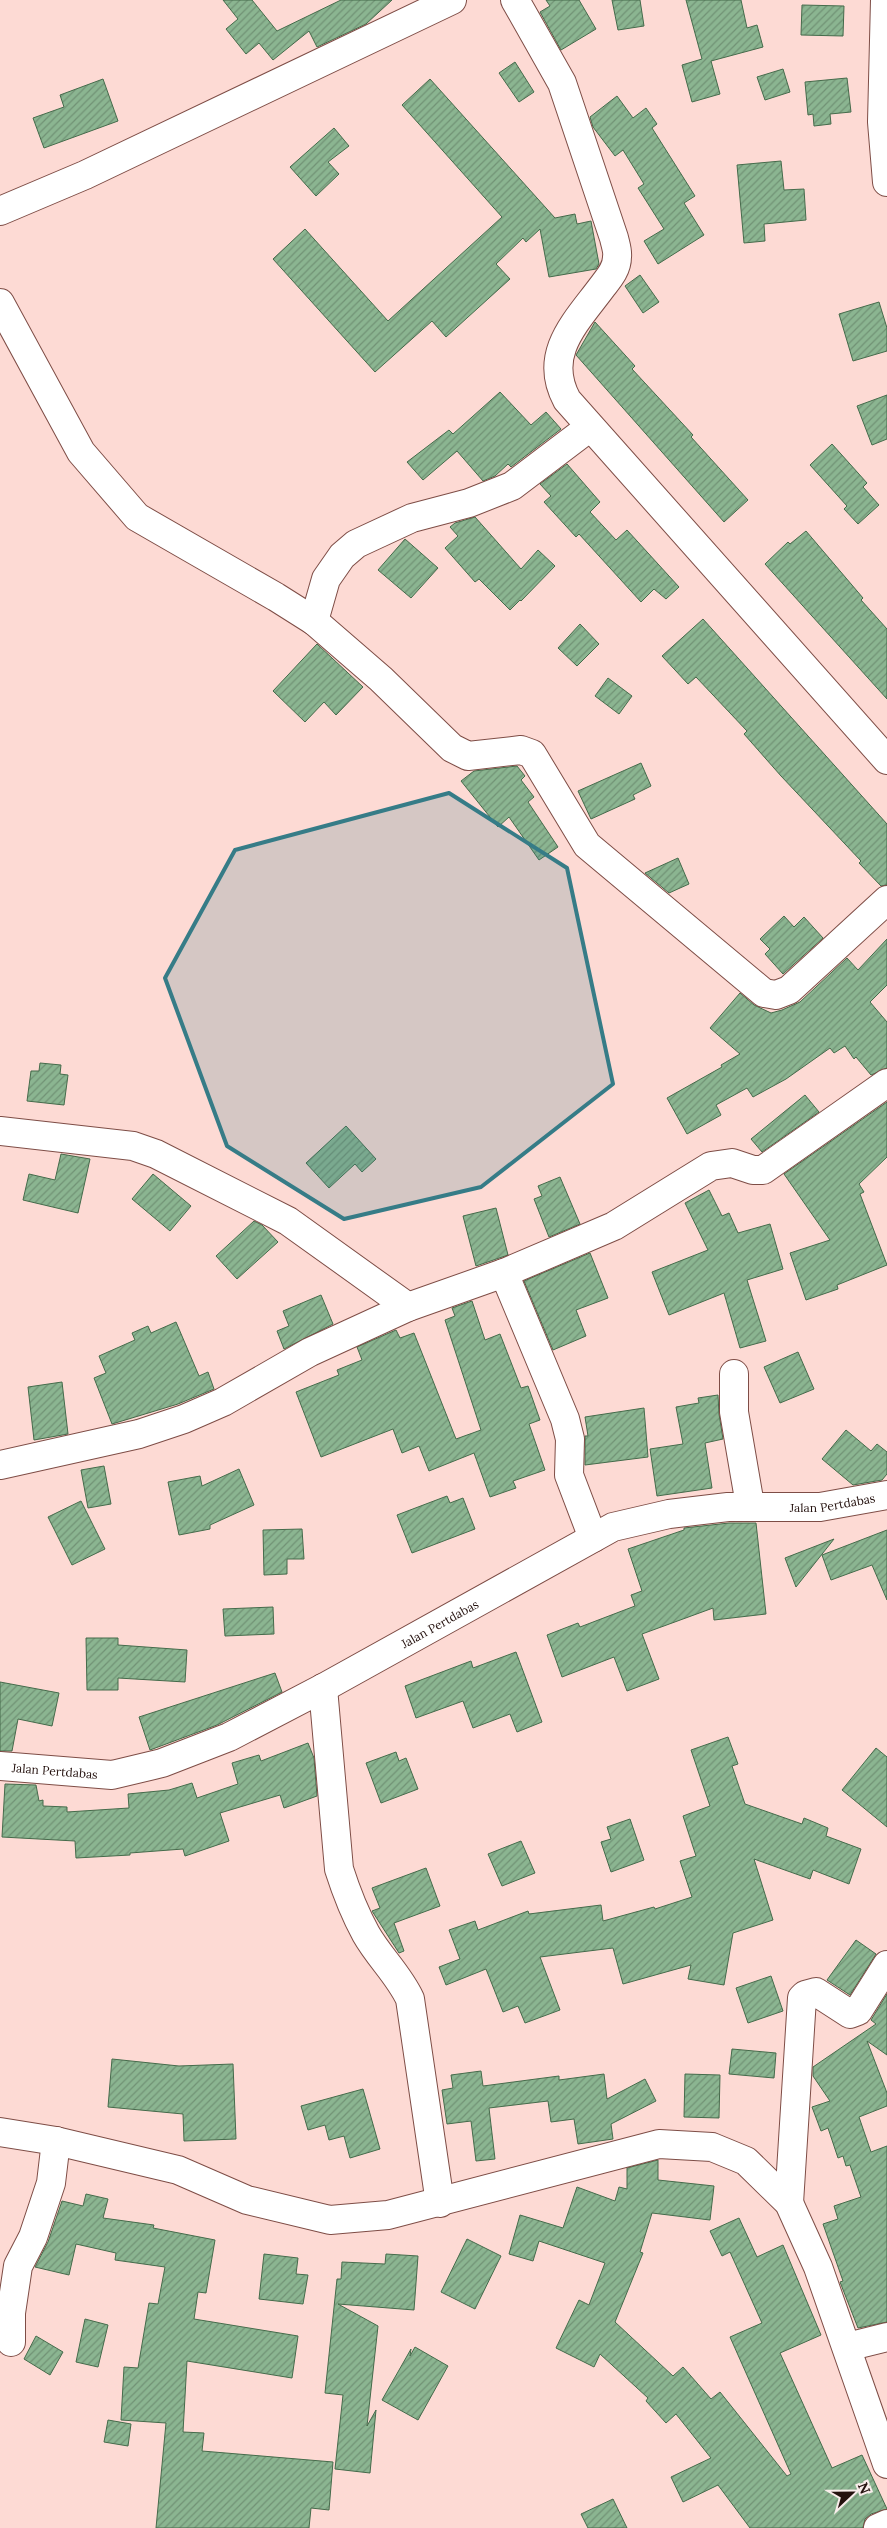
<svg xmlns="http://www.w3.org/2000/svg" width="887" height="2528" font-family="Lora,serif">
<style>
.building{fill:url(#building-hatch);stroke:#456b4b}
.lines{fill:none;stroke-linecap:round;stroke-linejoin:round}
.minor-casing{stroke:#7e4d46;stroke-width:30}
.minor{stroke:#fff;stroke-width:28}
.marked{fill:#367c87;fill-opacity:0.2;stroke:#367c87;stroke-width:4;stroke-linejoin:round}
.labels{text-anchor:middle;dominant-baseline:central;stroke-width:4;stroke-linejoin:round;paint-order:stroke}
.street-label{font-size:12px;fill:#24110e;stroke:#f9edeb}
</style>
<defs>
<pattern id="building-hatch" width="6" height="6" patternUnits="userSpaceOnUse" patternTransform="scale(1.25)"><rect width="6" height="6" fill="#8bb591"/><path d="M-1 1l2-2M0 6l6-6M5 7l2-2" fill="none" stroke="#719275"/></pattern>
</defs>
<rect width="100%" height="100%" fill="#fddad4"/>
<!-- building -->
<g class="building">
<path d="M 223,0 L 252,0 L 277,31 L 341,0 L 392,0 L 366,24 L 317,47 L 309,31 L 273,60 L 259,43 L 246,54 L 226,29 L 238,19 Z"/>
<path d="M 546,0 L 579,0 L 596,29 L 561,50 L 540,12 L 550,6 Z"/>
<path d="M 612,0 L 640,0 L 644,26 L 618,30 Z"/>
<path d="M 686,0 L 741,0 L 747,28 L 757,25 L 763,47 L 711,61 L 720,94 L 692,102 L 682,65 L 702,59 Z"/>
<path d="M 802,5 L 844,6 L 843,36 L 801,35 Z"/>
<path d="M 515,62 L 534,92 L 519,102 L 499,73 Z"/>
<path d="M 783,69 L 790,92 L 765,100 L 757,77 Z"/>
<path d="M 847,78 L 851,112 L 830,114 L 831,124 L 814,126 L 813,114 L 808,115 L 805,82 Z"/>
<path d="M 103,79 L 118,121 L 44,148 L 33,118 L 64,107 L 60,95 Z"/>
<path d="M 430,79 L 555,218 L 575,214 L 577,224 L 591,221 L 599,264 L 596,269 L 549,277 L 540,229 L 526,242 L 523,238 L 496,264 L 510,279 L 446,337 L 432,321 L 375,372 L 273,259 L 305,229 L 388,321 L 502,217 L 402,105 Z"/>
<path d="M 617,96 L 633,118 L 646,108 L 657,124 L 652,128 L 695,196 L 684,203 L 704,235 L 658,264 L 644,241 L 664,229 L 638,188 L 644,184 L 623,150 L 615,156 L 593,127 L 590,117 Z"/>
<path d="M 334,128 L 349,146 L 328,162 L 339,174 L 316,196 L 290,167 Z"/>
<path d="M 781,161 L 784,190 L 804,189 L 806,220 L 764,224 L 765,241 L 744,243 L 737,165 Z"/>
<path d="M 640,275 L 659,302 L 643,313 L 625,286 Z"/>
<path d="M 879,302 L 887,328 L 887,351 L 853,361 L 839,314 Z"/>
<path d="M 595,322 L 635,366 L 632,369 L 693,435 L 691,437 L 748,500 L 724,522 L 576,355 Z"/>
<path d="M 500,392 L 531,425 L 546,412 L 561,429 L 511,467 L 508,464 L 495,476 L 483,481 L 457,451 L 423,480 L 407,462 L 449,430 L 453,434 Z"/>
<path d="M 887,395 L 887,439 L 872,445 L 857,406 Z"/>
<path d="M 832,444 L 867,483 L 863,487 L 879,505 L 858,524 L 844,509 L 847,506 L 810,465 Z"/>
<path d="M 567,464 L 600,502 L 590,512 L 616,540 L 627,530 L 679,587 L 666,599 L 654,589 L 641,602 L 579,534 L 576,537 L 544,502 L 551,496 L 540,484 Z"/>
<path d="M 475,517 L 521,569 L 538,550 L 555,566 L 521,601 L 520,600 L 510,610 L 479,579 L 475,582 L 445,548 L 458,536 L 450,527 L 455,523 Z"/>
<path d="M 806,531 L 863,598 L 861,600 L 887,629 L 887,699 L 765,564 L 788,542 L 790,544 Z"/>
<path d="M 405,539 L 438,568 L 411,598 L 378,570 Z"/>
<path d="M 703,619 L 887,824 L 887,885 L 881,886 L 859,863 L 861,861 L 781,776 L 744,734 L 747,731 L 696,677 L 688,684 L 662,656 Z"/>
<path d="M 580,624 L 599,644 L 577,666 L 558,648 Z"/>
<path d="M 317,644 L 363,687 L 336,715 L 324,702 L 305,722 L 273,691 Z"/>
<path d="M 608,678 L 632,696 L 619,714 L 595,696 Z"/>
<path d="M 641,763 L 651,786 L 633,795 L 635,799 L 591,819 L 578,791 Z"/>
<path d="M 517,766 L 525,776 L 521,780 L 534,797 L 528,802 L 558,847 L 539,860 L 509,817 L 498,827 L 461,781 L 474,771 Z"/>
<path d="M 678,858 L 689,884 L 680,888 L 669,893 L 645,873 Z"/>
<path d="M 784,916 L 794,927 L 804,917 L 823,938 L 783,974 L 765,954 L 770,949 L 760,939 Z"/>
<path d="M 887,939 L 887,985 L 870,1002 L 887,1022 L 887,1068 L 871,1075 L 856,1057 L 854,1059 L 845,1046 L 834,1053 L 830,1048 L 786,1079 L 753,1097 L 747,1088 L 716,1105 L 721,1115 L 687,1134 L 667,1098 L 722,1067 L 721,1065 L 740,1054 L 710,1028 L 740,993 L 754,1005 L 771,1013 L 782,1010 L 800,1002 L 847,958 L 858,970 Z"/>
<path d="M 40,1063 L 61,1065 L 60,1074 L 68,1075 L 64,1105 L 27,1101 L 31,1071 L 39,1071 Z"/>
<path d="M 805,1095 L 819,1112 L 762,1152 L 751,1139 Z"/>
<path d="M 887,1102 L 887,1157 L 859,1184 L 864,1192 L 860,1194 L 887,1265 L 837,1285 L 838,1289 L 806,1300 L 790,1253 L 830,1240 L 784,1174 Z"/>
<path d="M 346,1126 L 376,1159 L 362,1172 L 355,1164 L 329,1188 L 306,1163 Z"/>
<path d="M 61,1154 L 90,1159 L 78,1213 L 23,1200 L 29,1174 L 55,1180 Z"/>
<path d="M 153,1174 L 191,1206 L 170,1231 L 132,1199 Z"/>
<path d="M 560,1177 L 580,1224 L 549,1237 L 534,1199 L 542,1196 L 538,1186 Z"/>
<path d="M 709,1190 L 722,1216 L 729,1213 L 738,1233 L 770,1224 L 783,1269 L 747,1280 L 766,1341 L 740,1348 L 724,1293 L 669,1315 L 652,1272 L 708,1250 L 685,1203 Z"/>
<path d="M 496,1208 L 508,1255 L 476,1266 L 463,1216 Z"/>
<path d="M 254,1221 L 262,1225 L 278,1242 L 237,1279 L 216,1256 Z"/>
<path d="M 590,1253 L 608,1298 L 576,1310 L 586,1336 L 553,1350 L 524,1281 Z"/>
<path d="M 321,1295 L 333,1324 L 284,1349 L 277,1331 L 289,1326 L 283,1311 Z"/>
<path d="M 472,1301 L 485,1340 L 500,1334 L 521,1388 L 528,1386 L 540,1420 L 529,1424 L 545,1470 L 513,1481 L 516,1488 L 490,1497 L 474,1453 L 429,1471 L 419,1446 L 402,1453 L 393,1429 L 321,1457 L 296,1392 L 339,1375 L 337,1370 L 362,1360 L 357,1347 L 396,1330 L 400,1338 L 414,1333 L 456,1439 L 481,1430 L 445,1320 L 455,1316 L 452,1308 Z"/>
<path d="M 176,1322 L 199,1376 L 208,1372 L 214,1389 L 178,1404 L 112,1424 L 94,1378 L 106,1373 L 99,1356 L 135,1340 L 132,1333 L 148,1326 L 151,1333 Z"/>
<path d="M 798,1352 L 814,1389 L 780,1403 L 764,1367 Z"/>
<path d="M 62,1382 L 68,1434 L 34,1440 L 28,1387 Z"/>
<path d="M 718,1395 L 719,1414 L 723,1439 L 705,1443 L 712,1488 L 657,1496 L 650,1449 L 683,1444 L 676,1407 L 699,1403 L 698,1398 Z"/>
<path d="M 644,1408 L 648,1457 L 585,1465 L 585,1436 L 588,1436 L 585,1417 Z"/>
<path d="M 846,1430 L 871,1451 L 877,1444 L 887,1452 L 887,1474 L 882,1480 L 853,1485 L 822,1459 Z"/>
<path d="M 104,1466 L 111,1504 L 88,1508 L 81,1470 Z"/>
<path d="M 239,1469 L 254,1505 L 210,1525 L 210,1529 L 179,1535 L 168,1482 L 200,1476 L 202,1486 Z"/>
<path d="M 447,1496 L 450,1503 L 463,1498 L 475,1529 L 412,1553 L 397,1515 Z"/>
<path d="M 81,1501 L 105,1549 L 72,1565 L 48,1517 Z"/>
<path d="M 729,1523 L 756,1523 L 766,1614 L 714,1620 L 713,1608 L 642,1634 L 659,1679 L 627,1691 L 614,1657 L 562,1677 L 547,1635 L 578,1623 L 580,1627 L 635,1606 L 631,1595 L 642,1591 L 628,1549 L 684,1530 L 684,1528 Z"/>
<path d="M 302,1529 L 304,1559 L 287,1559 L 287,1574 L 264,1575 L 263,1530 Z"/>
<path d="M 887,1530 L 887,1600 L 872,1565 L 831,1580 L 822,1555 Z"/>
<path d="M 834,1539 L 796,1587 L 785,1558 Z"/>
<path d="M 273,1607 L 274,1634 L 225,1636 L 223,1609 Z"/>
<path d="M 86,1638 L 118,1638 L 118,1645 L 187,1650 L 185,1682 L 118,1678 L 118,1690 L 87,1690 Z"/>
<path d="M 516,1652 L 542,1722 L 517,1732 L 510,1714 L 473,1728 L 463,1701 L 416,1718 L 405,1686 L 471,1661 L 473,1668 Z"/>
<path d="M 275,1673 L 282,1692 L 217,1725 L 150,1750 L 139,1717 Z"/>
<path d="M 0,1682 L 59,1693 L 52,1726 L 18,1719 L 12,1751 L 0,1751 Z"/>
<path d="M 728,1737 L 738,1764 L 732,1766 L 745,1804 L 802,1824 L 804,1818 L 828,1828 L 826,1836 L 861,1849 L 849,1884 L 813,1870 L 810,1879 L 754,1859 L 773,1920 L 733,1933 L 724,1985 L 688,1979 L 691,1965 L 623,1984 L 613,1948 L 540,1957 L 560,2010 L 525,2023 L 518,2006 L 503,2012 L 486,1969 L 446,1985 L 439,1967 L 460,1959 L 449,1930 L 475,1921 L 478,1930 L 528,1911 L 529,1914 L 601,1905 L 603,1921 L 654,1907 L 655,1909 L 692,1897 L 680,1861 L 696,1856 L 683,1816 L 710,1806 L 691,1750 Z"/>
<path d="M 308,1743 L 314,1758 L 317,1796 L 284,1808 L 280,1795 L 220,1813 L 229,1841 L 185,1856 L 183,1849 L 130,1853 L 130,1855 L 76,1858 L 75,1841 L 2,1837 L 5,1784 L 36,1785 L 39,1801 L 43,1800 L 43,1806 L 67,1807 L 67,1812 L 129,1808 L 128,1794 L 169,1790 L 192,1783 L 197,1798 L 238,1784 L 232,1763 L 259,1755 L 261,1761 Z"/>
<path d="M 876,1748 L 887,1757 L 887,1827 L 842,1790 Z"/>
<path d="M 396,1752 L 399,1761 L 406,1758 L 418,1789 L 381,1803 L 366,1763 Z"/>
<path d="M 630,1819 L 644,1860 L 611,1872 L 601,1842 L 611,1839 L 607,1827 Z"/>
<path d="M 521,1841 L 535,1873 L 502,1886 L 488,1854 Z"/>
<path d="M 426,1868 L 440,1906 L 394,1923 L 404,1951 L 399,1953 L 372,1911 L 380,1908 L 372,1888 Z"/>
<path d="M 856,1940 L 876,1954 L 850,1995 L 827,1980 Z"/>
<path d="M 771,1976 L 783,2011 L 748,2023 L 736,1988 Z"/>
<path d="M 887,1994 L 887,2055 L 867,2041 L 887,2093 L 887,2106 L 859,2117 L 871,2152 L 887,2146 L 887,2322 L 858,2328 L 840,2282 L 843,2281 L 823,2224 L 838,2219 L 834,2206 L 861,2197 L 850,2165 L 846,2166 L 843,2156 L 838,2158 L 828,2128 L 821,2131 L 812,2107 L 830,2101 L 813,2076 L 813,2067 L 876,2024 L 871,2020 Z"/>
<path d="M 732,2049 L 776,2053 L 774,2078 L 729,2074 Z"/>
<path d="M 112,2059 L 179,2066 L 233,2064 L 236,2139 L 184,2141 L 183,2114 L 108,2107 Z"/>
<path d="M 481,2071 L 483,2086 L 559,2076 L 559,2080 L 604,2074 L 607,2099 L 645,2079 L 656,2101 L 611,2124 L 613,2139 L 578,2144 L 574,2119 L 551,2122 L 548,2101 L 489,2108 L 495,2159 L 476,2161 L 471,2121 L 447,2124 L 442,2090 L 453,2088 L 451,2075 Z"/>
<path d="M 685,2074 L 720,2075 L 719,2118 L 684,2117 Z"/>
<path d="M 363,2089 L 380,2149 L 350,2158 L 344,2136 L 329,2140 L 325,2125 L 308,2130 L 301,2106 Z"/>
<path d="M 658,2160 L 658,2180 L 714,2186 L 710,2220 L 652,2213 L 640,2252 L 643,2253 L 615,2322 L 673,2376 L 683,2367 L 711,2399 L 720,2392 L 787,2476 L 791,2474 L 730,2337 L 762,2323 L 730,2252 L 722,2256 L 710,2231 L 739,2218 L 757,2257 L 783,2245 L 821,2335 L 780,2353 L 832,2468 L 862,2455 L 887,2509 L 871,2514 L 865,2519 L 863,2528 L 750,2528 L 718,2485 L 683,2502 L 671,2477 L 711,2458 L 676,2414 L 666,2423 L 646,2401 L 648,2398 L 600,2354 L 594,2367 L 556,2348 L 579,2300 L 589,2305 L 605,2263 L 539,2241 L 533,2261 L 509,2254 L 520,2215 L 563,2228 L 577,2187 L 615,2201 L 619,2187 L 627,2189 L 627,2168 Z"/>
<path d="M 86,2194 L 108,2199 L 103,2218 L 154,2225 L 153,2228 L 215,2240 L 206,2293 L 198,2292 L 194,2319 L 298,2336 L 292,2378 L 187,2361 L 183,2432 L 204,2433 L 202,2451 L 333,2462 L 329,2510 L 311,2508 L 309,2528 L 156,2528 L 166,2423 L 121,2420 L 124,2367 L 138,2368 L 149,2303 L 158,2304 L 165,2267 L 115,2260 L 116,2253 L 76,2244 L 69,2275 L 35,2267 L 48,2242 L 62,2201 L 83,2206 Z"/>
<path d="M 467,2239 L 501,2256 L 475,2309 L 441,2292 Z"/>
<path d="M 264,2254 L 298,2258 L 296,2274 L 308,2275 L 303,2304 L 259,2299 Z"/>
<path d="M 386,2254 L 418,2256 L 414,2310 L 338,2304 L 378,2326 L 367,2426 L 376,2410 L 370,2473 L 335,2469 L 343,2395 L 325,2393 L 337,2279 L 341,2279 L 342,2262 L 385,2264 Z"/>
<path d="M 85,2319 L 108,2325 L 98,2367 L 76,2362 Z"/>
<path d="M 36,2336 L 63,2352 L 50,2375 L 24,2359 Z"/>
<path d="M 415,2347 L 448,2366 L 418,2420 L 382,2400 L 411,2349 L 410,2356 Z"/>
<path d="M 108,2420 L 131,2424 L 128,2446 L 104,2442 Z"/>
<path d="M 613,2499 L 627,2528 L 588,2528 L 581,2514 Z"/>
</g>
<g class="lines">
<defs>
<g id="minor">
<path d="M 515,0 L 562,83 L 614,238 C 615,243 618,251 617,257 C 617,269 609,278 602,287 C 576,322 542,354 567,400 L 887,760"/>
<path d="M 885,0 L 882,122 L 887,182"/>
<path d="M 0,211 L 85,175 L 452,0"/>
<path d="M 0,303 L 81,452 L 137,517 L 276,597 L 314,621 L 381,679 L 452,748 L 468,756 L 521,750 L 532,754 L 587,845 L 764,993 L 776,995 L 789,990 L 887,900"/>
<path d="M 314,621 L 326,579 L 342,556 L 356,544 L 412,518 L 469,503 L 512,486 L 590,427"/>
<path d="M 0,1131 L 133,1146 L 156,1154 L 288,1221 L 408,1307"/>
<path d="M 504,1273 L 565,1419 L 570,1439 L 569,1475 L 593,1538"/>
<path d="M 734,1374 L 734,1412 L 750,1505"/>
<path d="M 0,1465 L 139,1434 L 184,1419 L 223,1402 L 310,1352 L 408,1307 L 504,1273 L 614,1226 L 711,1166 L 732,1163 L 753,1170 L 763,1170 L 887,1083"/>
<path d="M 323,1688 L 339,1869 C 346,1891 355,1914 366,1934 C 379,1957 399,1975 410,1999 L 440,2203"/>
<path id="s1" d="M 0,1766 L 112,1775 L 162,1763 L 229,1737 L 323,1688 L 613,1527 L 669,1514 L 728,1507 L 820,1507 L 887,1495"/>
<path d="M 0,2132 L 56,2141 L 178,2170 L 247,2200 L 330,2220 L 388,2215 L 659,2144 L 712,2147 L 746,2161 L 789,2203 L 818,2267 L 887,2464"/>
<path d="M 789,2203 L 802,1998 L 805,1995 L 816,1992 L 850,2014 L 858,2011 L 887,1965"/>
<path d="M 11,2342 L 11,2313 L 18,2266 L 33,2237 L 51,2183 L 56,2141"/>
<path d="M 847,2347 L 887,2337"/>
<path d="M 878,2528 L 887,2524"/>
</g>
</defs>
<!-- minor casing -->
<use href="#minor" class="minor-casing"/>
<!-- minor -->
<use href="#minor" class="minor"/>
</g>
<!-- marked area -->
<path class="marked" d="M 449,793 L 567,868 L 613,1084 L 481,1187 L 344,1219 L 227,1146 L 165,978 L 235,850 Z"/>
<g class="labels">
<!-- street labels -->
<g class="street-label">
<text stroke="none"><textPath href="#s1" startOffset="895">Jalan Pertdabas</textPath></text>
<text stroke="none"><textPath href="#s1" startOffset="475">Jalan Pertdabas</textPath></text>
<text stroke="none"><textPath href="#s1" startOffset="55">Jalan Pertdabas</textPath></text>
</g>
</g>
<!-- north arrow -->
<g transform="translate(852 2493) rotate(68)" stroke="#f9edeb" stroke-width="4" paint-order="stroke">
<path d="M0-4L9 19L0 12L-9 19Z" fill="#24110e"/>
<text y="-8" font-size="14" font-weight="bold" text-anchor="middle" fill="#24110e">N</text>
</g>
</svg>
